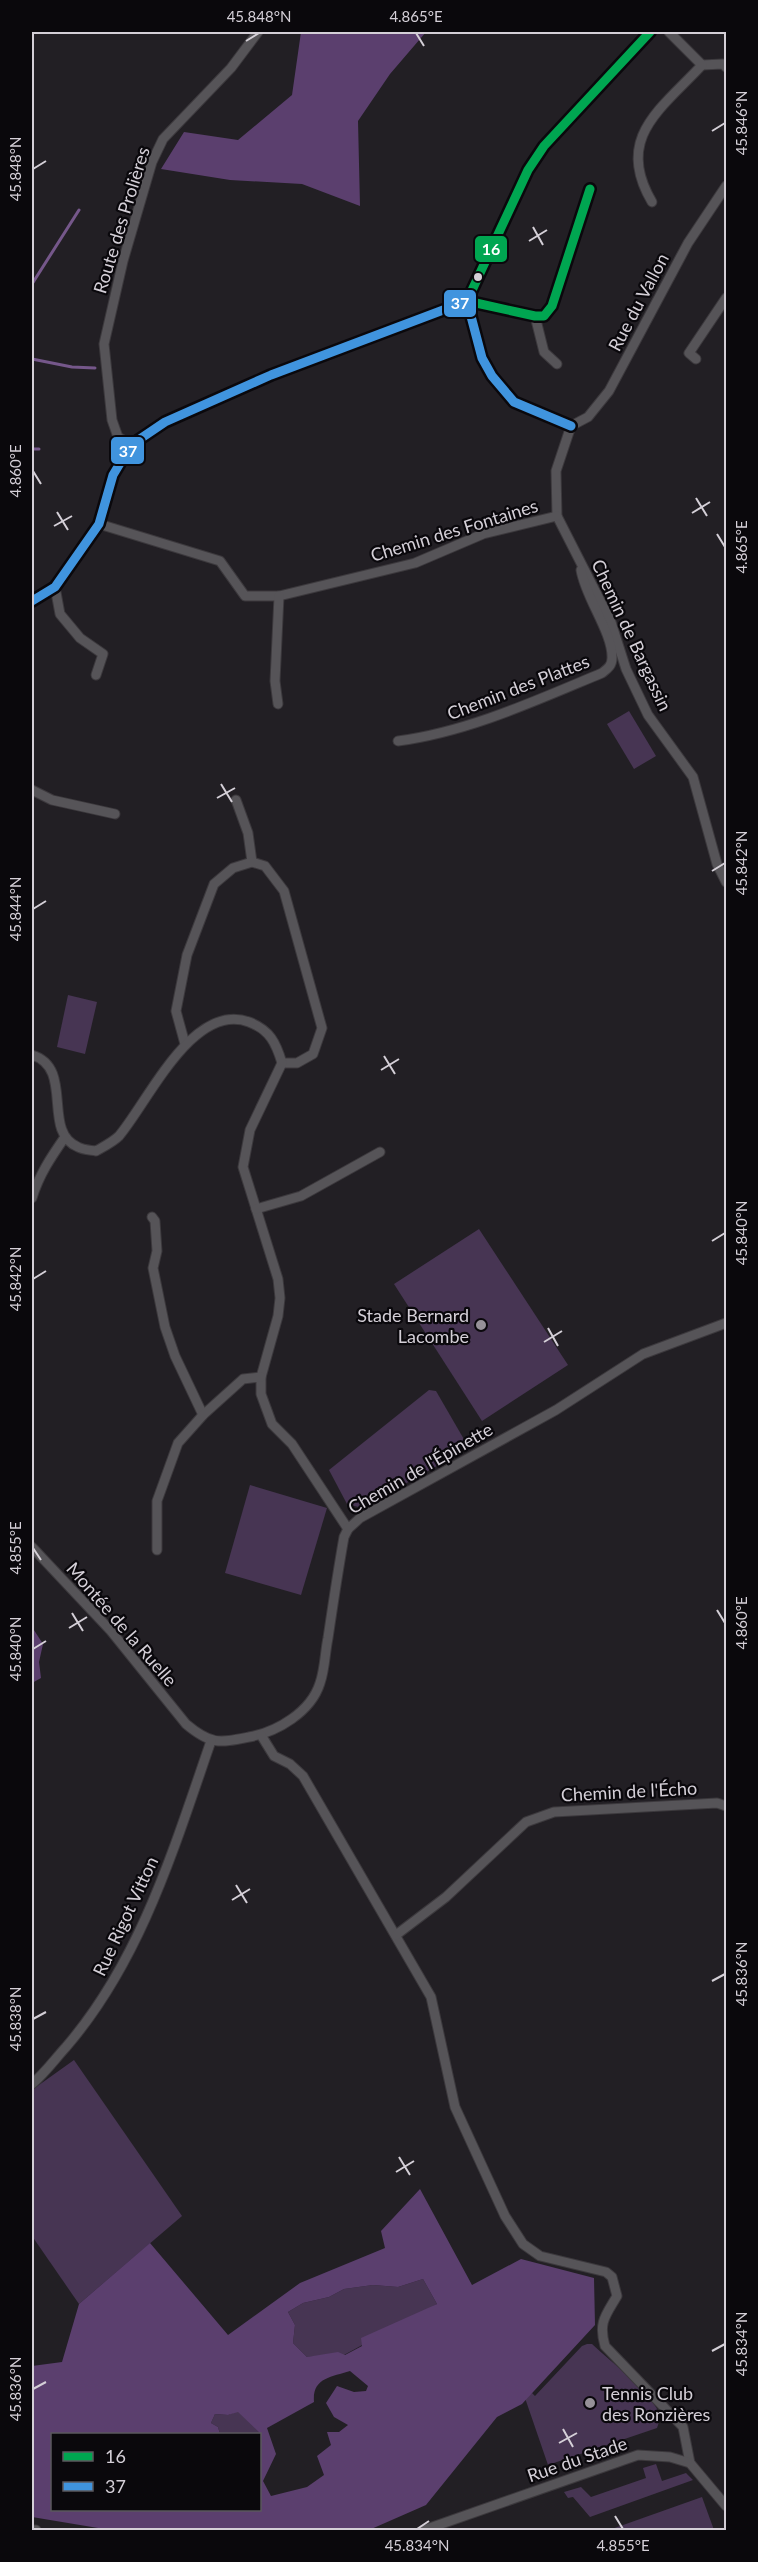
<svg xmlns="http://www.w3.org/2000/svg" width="758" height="2562" font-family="Lato,sans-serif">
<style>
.green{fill:#473553}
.forest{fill:#5b3f6e;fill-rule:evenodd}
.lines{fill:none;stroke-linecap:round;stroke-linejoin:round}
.stream{stroke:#75578a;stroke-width:3}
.street-casing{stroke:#3c393d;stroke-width:11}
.street{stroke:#565458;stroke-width:9}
.bus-1-casing{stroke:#0a080c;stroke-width:14}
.bus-2-casing{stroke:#0a080c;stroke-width:14}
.bus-1{stroke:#00a651;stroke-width:9}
.bus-2{stroke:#4094de;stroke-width:9}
.ticks{fill:none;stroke:#d4cfd7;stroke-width:2}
.bus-dot{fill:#d4cfd7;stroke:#0a080c;stroke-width:2}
.poi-dot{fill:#969198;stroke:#0a080c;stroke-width:2}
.labels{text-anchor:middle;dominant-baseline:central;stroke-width:4.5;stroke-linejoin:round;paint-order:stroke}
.street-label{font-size:18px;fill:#d4cfd7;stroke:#0a080c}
.poi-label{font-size:18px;fill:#d4cfd7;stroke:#0a080c;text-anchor:end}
.line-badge{stroke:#0a080c;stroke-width:2}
.badge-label{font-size:16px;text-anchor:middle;font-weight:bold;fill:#fff}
.neatline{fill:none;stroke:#d4cfd7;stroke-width:2}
.ticks-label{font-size:15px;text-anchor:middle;fill:#d4cfd7}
</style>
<rect width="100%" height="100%" fill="#221f24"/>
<!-- green -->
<g class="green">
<path d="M 629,711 L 656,756 L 634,769 L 607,724 Z"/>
<path d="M 68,995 L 97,1002 L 85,1054 L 57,1047 Z"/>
<path d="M 479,1229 L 568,1365 L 482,1421 L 394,1284 Z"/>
<path d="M 429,1390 L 436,1391 L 469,1448 L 362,1508 L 347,1504 L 329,1470 Z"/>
<path d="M 250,1485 L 327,1508 L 301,1595 L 225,1573 Z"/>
<path d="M 74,2060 L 182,2216 L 79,2304 L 32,2236 L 32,2090 Z"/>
<path d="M 423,2279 L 437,2304 L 344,2355 L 307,2357 L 293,2343 L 295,2325 L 288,2312 L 303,2303 L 329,2297 L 344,2289 L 373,2285 L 398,2287 Z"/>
<path d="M 587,2344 L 592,2344 C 613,2364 649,2390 661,2416 L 657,2428 L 548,2465 L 525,2398 L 532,2393 L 535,2396 L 582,2346 Z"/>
<path d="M 238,2411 L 261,2433 L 260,2452 L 260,2434 L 220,2434 L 218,2427 L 211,2423 L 215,2414 L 228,2415 Z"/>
<path d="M 656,2464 L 662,2481 L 686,2473 L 693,2480 L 590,2517 L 573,2497 L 568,2498 L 564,2492 L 581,2487 L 591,2497 L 646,2478 L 643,2468 Z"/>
<path d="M 702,2497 L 714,2530 L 609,2530 Z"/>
</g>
<!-- forest -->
<g class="forest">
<path d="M 301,32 L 426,32 L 390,74 L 358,121 L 360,206 L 302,184 L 230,180 L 161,169 L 184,132 L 238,140 L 292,95 Z"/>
<path d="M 32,1627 L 43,1644 L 39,1662 L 41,1678 L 32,1683 Z"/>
<path d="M 420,2189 L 472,2285 L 521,2259 L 594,2278 L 595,2325 L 522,2404 L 497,2417 L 426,2505 L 369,2530 L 110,2530 L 32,2517 L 32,2366 L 62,2362 L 79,2304 L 150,2243 L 228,2335 L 300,2283 L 385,2248 L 381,2231 ZM 423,2279 L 437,2304 L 361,2338 L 362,2346 L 345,2355 L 338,2352 L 307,2357 L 293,2343 L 295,2325 L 288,2312 L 303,2303 L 329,2297 L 344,2289 L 373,2285 L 398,2287 ZM 350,2371 L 368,2386 L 366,2391 L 354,2392 L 337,2386 L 326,2403 L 334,2417 L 348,2425 L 339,2432 L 327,2432 L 331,2445 L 317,2456 L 324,2475 L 307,2487 L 271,2496 L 263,2481 L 276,2454 L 267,2428 L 314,2402 C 312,2378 331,2377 350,2371 ZM 238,2412 L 260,2433 L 260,2510 L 52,2510 L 52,2434 L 220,2434 L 218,2427 L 211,2423 L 215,2414 L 228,2415 Z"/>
</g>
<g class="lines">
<!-- stream -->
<g class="stream">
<path d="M 32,284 L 79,210"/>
<path d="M 32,359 L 72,367 L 95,368"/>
<path d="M 32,449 L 39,449"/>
</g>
<defs>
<g id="street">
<path d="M 702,65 L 723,64 L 726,67"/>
<path d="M 590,189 L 552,306 L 544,316 L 535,316 L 467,301 L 528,170 L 544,146 L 650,32"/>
<path d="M 652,202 C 614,138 661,109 702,65 L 669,32"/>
<path d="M 535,316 L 544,352 L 557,364"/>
<path d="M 696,359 L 689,353 L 726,298"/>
<path d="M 571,426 L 556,471 L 557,516 L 611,622 L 626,669 L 648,715 L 693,777 L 717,864 L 726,882"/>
<path d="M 571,426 L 588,417 L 609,391 L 688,243 L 726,186"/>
<path d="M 131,445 L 118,437 L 112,420 L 104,344 L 123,261 L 152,162 L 163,139 L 231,68 L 258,32"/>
<path d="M 99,524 L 220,561 L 245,596 L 279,596 L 415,563 L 483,534 L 557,516"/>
<path d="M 55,587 L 60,614 L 80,638 L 103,654 L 96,675"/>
<path d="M 32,601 L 55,587 L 99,524 L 113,475 L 131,445 L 165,422 L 271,375 L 467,301 L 482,358 L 492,376 L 514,402 L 571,426"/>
<path d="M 278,704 L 275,681 L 279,596"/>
<path d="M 398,741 C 468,732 537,700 602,673 C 607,669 612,666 612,658 C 613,633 585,597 581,570"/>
<path d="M 32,790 L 52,800 L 115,814"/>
<path d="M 236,800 L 248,833 L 252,862"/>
<path d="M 185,1044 L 176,1011 L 187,955 L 214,884 L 233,868 L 252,862 L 265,866 L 284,891 L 322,1028 L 313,1054 L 297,1063 L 282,1063"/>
<path d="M 32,1055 C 75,1068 41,1132 78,1147 C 83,1150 90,1150 96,1151 C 103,1147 113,1142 119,1136 C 148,1102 193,1001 249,1022 C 270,1030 276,1043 282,1063 L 250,1130 L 243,1167 L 278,1279 L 280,1298 L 278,1316 L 261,1377 L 261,1394 L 272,1424 L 292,1444 L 348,1529"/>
<path d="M 32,1198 C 39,1175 51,1157 65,1137"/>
<path d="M 256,1209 L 301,1196 L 380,1152"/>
<path d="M 152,1217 L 155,1221 L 157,1251 L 153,1268 L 165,1327 L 175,1356 L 203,1415"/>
<path d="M 32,1547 L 111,1631 L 186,1724 C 211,1745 219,1743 249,1737 C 277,1732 311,1712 320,1683 C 325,1669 325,1652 328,1638 C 333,1604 338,1571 344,1537 L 348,1529 L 360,1518 L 556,1410 L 643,1354 L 726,1323"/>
<path d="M 157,1550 L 157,1501 L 178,1443 L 203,1415 L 243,1379 L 261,1377"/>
<path d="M 261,1735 L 274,1756 L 290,1764 L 303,1776 L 431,1997 L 455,2107 L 505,2216 L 523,2244 L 540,2256 L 606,2272 L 612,2277 L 617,2296 C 606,2315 598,2322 605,2346 L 683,2427 L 690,2463"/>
<path d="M 396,1935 L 446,1897 L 526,1822 L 554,1812 L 717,1803 L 726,1806"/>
<path d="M 32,2084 C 45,2073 55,2059 66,2047 C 141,1960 174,1848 211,1741"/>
<path d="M 32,2530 L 36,2530"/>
<path d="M 424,2530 L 638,2455 L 670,2457 L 690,2463 L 726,2506"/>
</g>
</defs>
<!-- street casing -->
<use href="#street" class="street-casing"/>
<!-- street -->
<use href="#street" class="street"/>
<defs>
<path id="bus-1" d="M 590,189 L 552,306 L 544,316 L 535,316 L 467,301 L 528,170 L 544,146 L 650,32"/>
<path id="bus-2" d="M 32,601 L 55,587 L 99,524 L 113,475 L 131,445 L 165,422 L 271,375 L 467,301 L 482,358 L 492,376 L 514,402 L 571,426"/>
</defs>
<!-- bus-1 casing -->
<use href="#bus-1" class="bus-1-casing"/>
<!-- bus-2 casing -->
<use href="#bus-2" class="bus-2-casing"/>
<!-- bus-1 -->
<use href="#bus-1" class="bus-1"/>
<!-- bus-2 -->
<use href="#bus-2" class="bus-2"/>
</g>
<!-- ticks -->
<path class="ticks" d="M 416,33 L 424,46M 246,41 L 259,33M 712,131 L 725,123M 33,169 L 46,161M 533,227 L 543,245M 529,241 L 547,230M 33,471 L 41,484M 696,498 L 707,516M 57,512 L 68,530M 692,513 L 710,502M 54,526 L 72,516M 717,534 L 725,547M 221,784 L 232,802M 217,798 L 235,788M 712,871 L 725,863M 33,909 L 46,901M 384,1056 L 395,1074M 381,1070 L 399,1059M 712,1241 L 725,1233M 33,1279 L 46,1271M 548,1328 L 558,1346M 544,1342 L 562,1331M 33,1548 L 41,1560M 717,1610 L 725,1623M 72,1613 L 83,1631M 69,1628 L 87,1617M 33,1649 L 46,1641M 236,1885 L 247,1903M 232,1900 L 250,1889M 712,1981 L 725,1974M 33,2019 L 46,2012M 399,2157 L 410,2175M 396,2172 L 414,2161M 712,2351 L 725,2344M 33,2389 L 46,2382M 563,2429 L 573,2447M 559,2443 L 577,2433M 615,2516 L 623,2529M 417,2529 L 429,2521"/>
<!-- markers -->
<circle class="bus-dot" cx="478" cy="277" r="5"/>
<g class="poi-dot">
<circle cx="481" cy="1325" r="6"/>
<circle cx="590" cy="2403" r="6"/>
</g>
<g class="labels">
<!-- street labels -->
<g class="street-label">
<text transform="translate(121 220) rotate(-73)">Route des Prolières</text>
<text transform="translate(638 302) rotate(-62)">Rue du Vallon</text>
<text transform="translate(454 530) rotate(-17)">Chemin des Fontaines</text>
<text transform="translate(632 635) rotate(65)">Chemin de Bargassin</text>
<text transform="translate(518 687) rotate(-21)">Chemin des Plattes</text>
<text transform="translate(420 1468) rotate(-30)">Chemin de l'Épinette</text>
<text transform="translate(122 1624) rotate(49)">Montée de la Ruelle</text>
<text transform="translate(629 1791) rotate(-3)">Chemin de l'Écho</text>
<text transform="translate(125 1916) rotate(-65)">Rue Rigot Vitton</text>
<text transform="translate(577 2459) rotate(-19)">Rue du Stade</text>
</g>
<!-- poi labels -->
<g class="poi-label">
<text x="469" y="1315">Stade Bernard<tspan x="469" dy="21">Lacombe</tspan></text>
<text x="602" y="2393" text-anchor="start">Tennis Club<tspan x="602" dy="21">des Ronzières</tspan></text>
</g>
</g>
<g class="line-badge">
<rect x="474" y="235" width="34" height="28" rx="6" fill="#00a651"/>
<rect x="443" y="289" width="34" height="29" rx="6" fill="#4094de"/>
<rect x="110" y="436" width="35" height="29" rx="6" fill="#4094de"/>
</g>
<g class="badge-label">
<text x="491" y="255">16</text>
<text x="460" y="309">37</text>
<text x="128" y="457">37</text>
</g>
<!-- border -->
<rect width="758" height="2562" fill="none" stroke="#0a080c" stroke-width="66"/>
<!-- legend -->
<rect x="51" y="2433" width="210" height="78" fill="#0a080c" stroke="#5b585d" stroke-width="1.5"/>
<rect x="63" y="2452" width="30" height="9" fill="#00a651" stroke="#5b585d" stroke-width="1.5"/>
<text x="105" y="2463" font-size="18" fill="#d4cfd7">16</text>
<rect x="63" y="2482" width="30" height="9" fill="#4094de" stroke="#5b585d" stroke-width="1.5"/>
<text x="105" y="2493" font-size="18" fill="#d4cfd7">37</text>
<rect x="33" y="33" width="692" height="2496" class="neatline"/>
<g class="ticks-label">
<text x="259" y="22">45.848°N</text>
<text x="416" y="22">4.865°E</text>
<text transform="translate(742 123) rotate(-90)" y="5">45.846°N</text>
<text transform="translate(16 169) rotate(-90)" y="5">45.848°N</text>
<text transform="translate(16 471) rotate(-90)" y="5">4.860°E</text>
<text transform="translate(742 547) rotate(-90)" y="5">4.865°E</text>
<text transform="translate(742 863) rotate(-90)" y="5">45.842°N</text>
<text transform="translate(16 909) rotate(-90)" y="5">45.844°N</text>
<text transform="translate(742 1233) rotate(-90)" y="5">45.840°N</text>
<text transform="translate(16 1279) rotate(-90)" y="5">45.842°N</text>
<text transform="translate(16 1548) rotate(-90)" y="5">4.855°E</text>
<text transform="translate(742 1623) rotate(-90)" y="5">4.860°E</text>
<text transform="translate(16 1649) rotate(-90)" y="5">45.840°N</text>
<text transform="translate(742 1974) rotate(-90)" y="5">45.836°N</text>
<text transform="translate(16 2019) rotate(-90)" y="5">45.838°N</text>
<text transform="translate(742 2344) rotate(-90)" y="5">45.834°N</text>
<text transform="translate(16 2389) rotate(-90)" y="5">45.836°N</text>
<text x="417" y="2551">45.834°N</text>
<text x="623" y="2551">4.855°E</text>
</g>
</svg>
